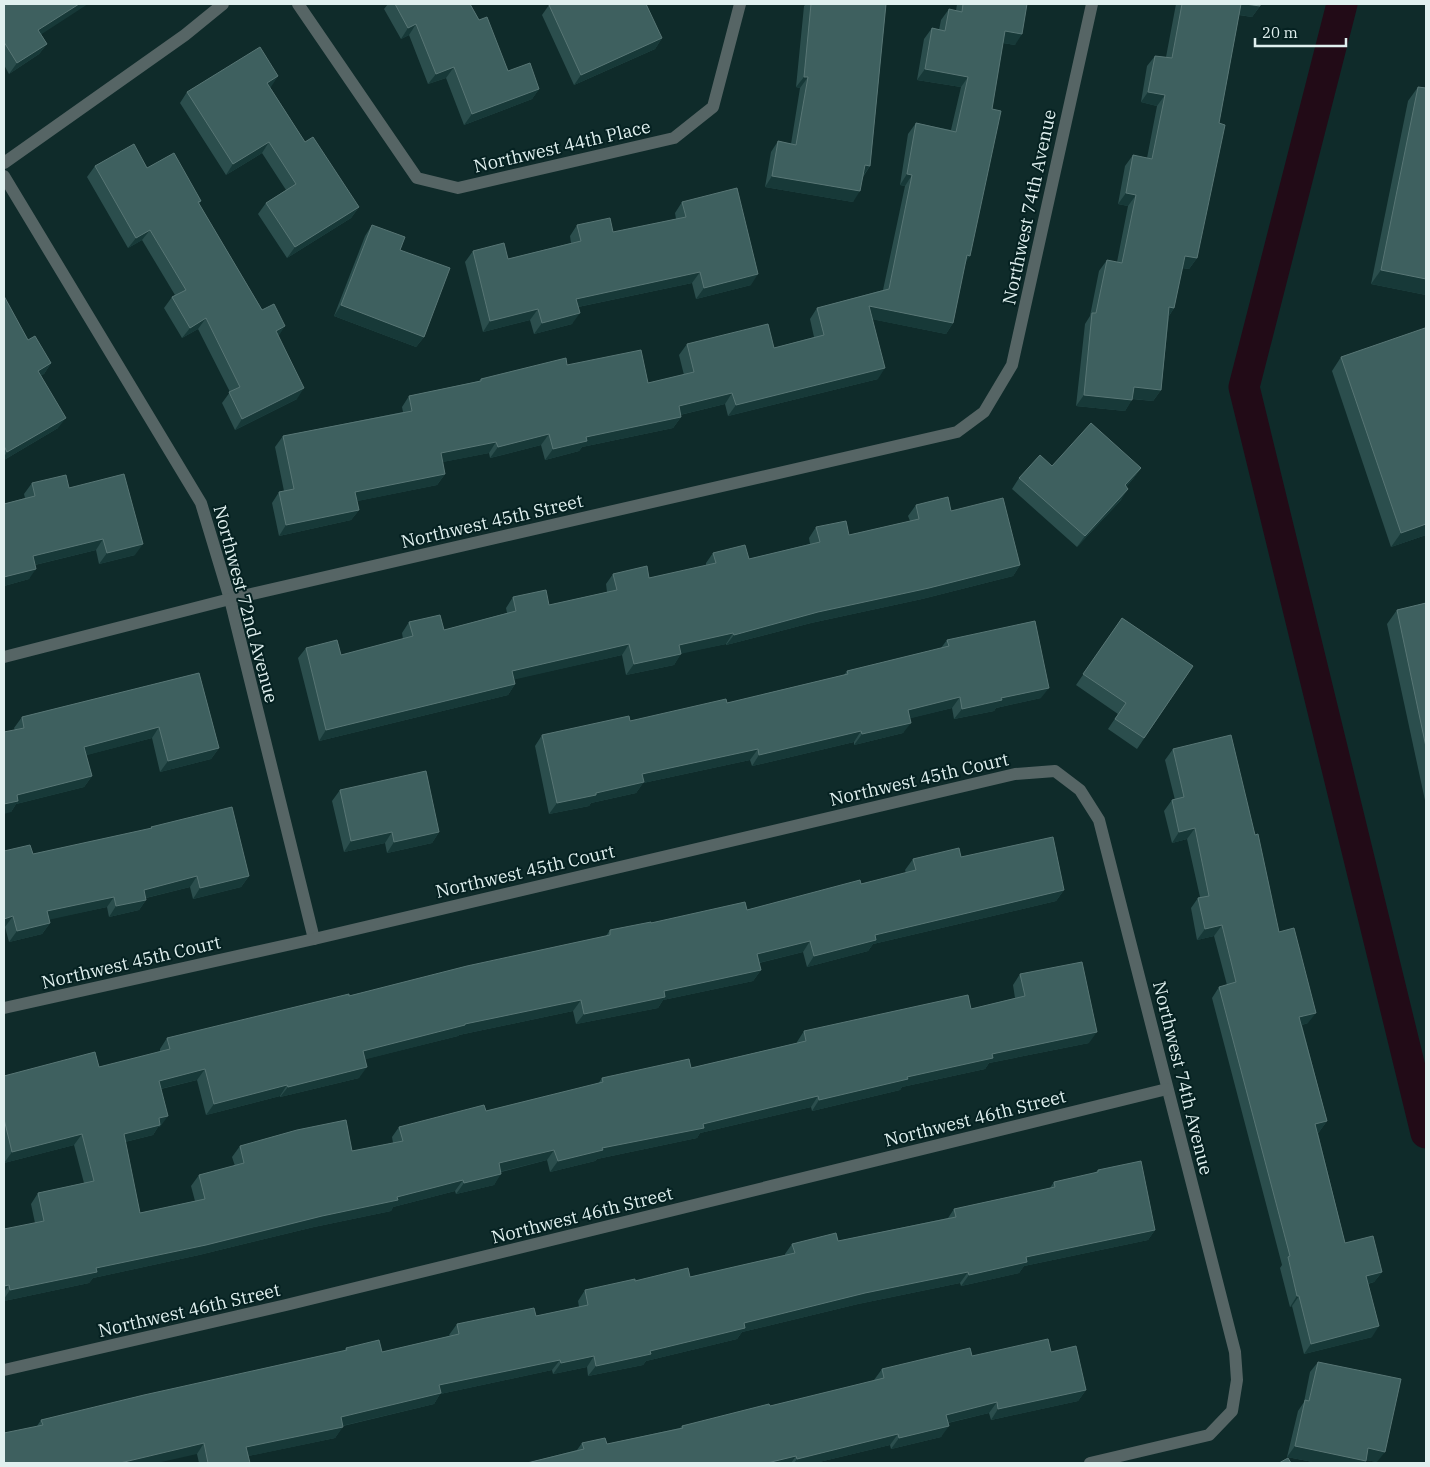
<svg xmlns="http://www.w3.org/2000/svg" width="1430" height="1467" font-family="'IBM Plex Serif',serif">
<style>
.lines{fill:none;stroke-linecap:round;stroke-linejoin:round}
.canal{stroke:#220b17;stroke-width:31}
.minor{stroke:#566565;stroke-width:12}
.wall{fill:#2b4e4d}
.shaded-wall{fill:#173938}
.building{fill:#3e605f;stroke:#587675}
.labels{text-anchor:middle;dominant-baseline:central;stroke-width:4;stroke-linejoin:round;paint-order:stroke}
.street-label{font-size:18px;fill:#e0f0ef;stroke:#052121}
</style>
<rect width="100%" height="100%" fill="#0f2b2a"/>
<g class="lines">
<!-- canal -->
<path class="canal" d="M 1342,4 L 1244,387 L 1426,1133"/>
<!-- minor -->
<g class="minor">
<path d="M 298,4 L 417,178 L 458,188 L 674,138 L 713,107 L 740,4"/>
<path d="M 4,163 L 185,35 L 223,4"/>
<path d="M 4,176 L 201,503 L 230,599 L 314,939"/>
<path d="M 4,657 L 230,599 L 957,432 L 984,412 L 1012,365 L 1092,4"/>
<path d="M 4,1008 L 314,939 L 1015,774 L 1055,771 L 1080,790 L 1099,820 L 1235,1352 L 1237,1380 L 1232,1411 L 1209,1435 L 1090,1463"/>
<path d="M 4,1370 L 286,1305 L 1167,1089"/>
</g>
</g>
<!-- wall -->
<g class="wall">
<path d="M 4,4 L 41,34 L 47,44 L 39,54 L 9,74 L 4,65 Z"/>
<path d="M 388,4 L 470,4 L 508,71 L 539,89 L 532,99 L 464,125 L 446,78 L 428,84 L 409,35 L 401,39 L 384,9 Z"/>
<path d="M 806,4 L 886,4 L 870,166 L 863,177 L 853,202 L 765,187 L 771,152 L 778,141 L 791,144 L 800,88 L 796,87 L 804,6 Z"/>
<path d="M 957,4 L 1027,4 L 1015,45 L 1003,43 L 965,263 L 953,323 L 946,334 L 872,319 L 878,379 L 728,416 L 725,404 L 680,415 L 681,417 L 673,428 L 582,447 L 579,451 L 545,460 L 541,445 L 490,458 L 489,453 L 442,462 L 445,474 L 437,485 L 357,501 L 359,510 L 351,520 L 279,536 L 272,503 L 279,492 L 284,491 L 275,447 L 283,436 L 403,412 L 402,407 L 409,396 L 479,381 L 481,379 L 567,365 L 648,383 L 684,375 L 679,355 L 687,344 L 774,348 L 814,337 L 810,319 L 817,308 L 883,290 L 905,186 L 900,185 L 908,134 L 916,123 L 951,130 L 961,87 L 917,80 L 924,39 L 932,28 L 939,30 L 941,20 L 949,9 L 956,11 Z"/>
<path d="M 1176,4 L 1260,4 L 1260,6 L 1252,17 L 1239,15 L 1219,123 L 1197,258 L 1189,269 L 1182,268 L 1174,308 L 1169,316 L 1161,390 L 1153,401 L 1132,399 L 1125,411 L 1076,406 L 1085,324 L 1090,316 L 1099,271 L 1107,260 L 1117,262 L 1128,206 L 1118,204 L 1125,166 L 1133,155 L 1147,158 L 1157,106 L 1141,102 L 1147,66 L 1155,56 L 1166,57 Z"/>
<path d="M 549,5 L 662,38 L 655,49 L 574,85 L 542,15 Z"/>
<path d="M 278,76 L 270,87 L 305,142 L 359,207 L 351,218 L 287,258 L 258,214 L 266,203 L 286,190 L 262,153 L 226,175 L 180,103 L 187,92 Z"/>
<path d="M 1418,87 L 1426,88 L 1426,295 L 1371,284 L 1408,101 Z"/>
<path d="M 95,166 L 147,168 L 201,201 L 199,204 L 278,336 L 297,399 L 235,430 L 222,403 L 230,392 L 198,329 L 182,338 L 164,308 L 172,297 L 175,295 L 142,240 L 128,248 L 87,177 Z"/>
<path d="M 682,202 L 751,285 L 696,299 L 692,283 L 578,307 L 572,324 L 534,334 L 530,320 L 483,332 L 465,262 L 473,251 L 508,259 L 571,243 L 570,236 L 577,225 L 613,232 L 676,219 L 675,213 Z"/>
<path d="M 372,225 L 400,250 L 424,337 L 416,347 L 334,316 L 365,236 Z"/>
<path d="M 4,296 L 28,340 L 51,363 L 44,374 L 41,375 L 58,428 L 4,460 Z"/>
<path d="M 1426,331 L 1426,535 L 1391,547 L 1332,371 L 1341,357 Z"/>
<path d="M 1052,466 L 1141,468 L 1133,479 L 1126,487 L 1121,500 L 1077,547 L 1012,489 L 1019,478 Z"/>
<path d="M 32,483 L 69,488 L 135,555 L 99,564 L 96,550 L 35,565 L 29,579 L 4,586 L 4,504 L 25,498 L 24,494 Z"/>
<path d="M 916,505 L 951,511 L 1020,565 L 1013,576 L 922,599 L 811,623 L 726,645 L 726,644 L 681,653 L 674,665 L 626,675 L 622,655 L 514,679 L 515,684 L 508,695 L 319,741 L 298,658 L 306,648 L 341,655 L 403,639 L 402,633 L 409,622 L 444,630 L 507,613 L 506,608 L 513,597 L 549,605 L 607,592 L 606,584 L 613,574 L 649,578 L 706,566 L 706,563 L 713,553 L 749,559 L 810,544 L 809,538 L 816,527 L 849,535 L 910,521 L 908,516 Z"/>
<path d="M 1426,603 L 1426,805 L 1387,624 L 1397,610 Z"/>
<path d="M 1122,618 L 1193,666 L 1137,749 L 1108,729 L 1118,714 L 1076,685 Z"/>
<path d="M 947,640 L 1041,698 L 996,708 L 994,711 L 954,719 L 952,708 L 910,718 L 903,733 L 854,745 L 854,742 L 752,766 L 750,760 L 643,783 L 636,793 L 591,803 L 589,806 L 549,814 L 535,746 L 542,735 L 630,721 L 727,703 L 844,675 L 847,671 L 941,648 Z"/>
<path d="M 199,673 L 219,748 L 211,759 L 160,772 L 152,738 L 86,755 L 92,776 L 84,787 L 16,804 L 11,812 L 15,730 L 14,728 L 22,717 Z"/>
<path d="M 1173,749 L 1279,932 L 1308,1023 L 1302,1025 L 1327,1121 L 1319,1132 L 1318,1133 L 1345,1243 L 1382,1272 L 1374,1282 L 1368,1284 L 1372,1337 L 1304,1354 L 1292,1306 L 1290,1307 L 1280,1268 L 1282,1265 L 1212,998 L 1219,987 L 1227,985 L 1214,936 L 1197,940 L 1191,908 L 1198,898 L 1200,897 L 1187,839 L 1172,843 L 1164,811 L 1172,800 L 1175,800 L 1165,760 Z"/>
<path d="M 340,790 L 439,832 L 432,843 L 387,853 L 385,843 L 344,852 L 332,801 Z"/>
<path d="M 151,827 L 249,876 L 241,887 L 193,899 L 190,887 L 146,898 L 146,900 L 139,910 L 109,917 L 107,907 L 49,919 L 50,923 L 42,934 L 9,942 L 5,927 L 4,928 L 4,851 L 33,854 L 150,829 Z"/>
<path d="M 961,857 L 1064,890 L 1056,901 L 873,944 L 868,951 L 807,967 L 803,952 L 759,963 L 761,970 L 753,981 L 663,1000 L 658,1008 L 576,1024 L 573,1011 L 459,1035 L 458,1036 L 365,1059 L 359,1078 L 280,1097 L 280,1096 L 206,1115 L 197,1080 L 161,1089 L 160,1127 L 158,1127 L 153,1135 L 125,1142 L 140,1213 L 195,1201 L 191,1186 L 199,1175 L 235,1166 L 232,1157 L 240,1146 L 352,1151 L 393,1143 L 392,1137 L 399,1127 L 486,1111 L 598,1084 L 602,1078 L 691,1068 L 797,1043 L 797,1042 L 804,1031 L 971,1009 L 1015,998 L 1013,985 L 1020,974 L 1089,1043 L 989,1063 L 985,1069 L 902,1087 L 900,1090 L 812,1111 L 811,1107 L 700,1133 L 697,1138 L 597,1159 L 595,1161 L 550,1172 L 547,1160 L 501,1172 L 494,1185 L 456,1194 L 455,1191 L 393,1207 L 391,1211 L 314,1227 L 199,1255 L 93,1278 L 89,1283 L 4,1301 L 4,1229 L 35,1223 L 31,1204 L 38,1193 L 84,1183 L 74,1145 L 4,1163 L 4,1076 L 99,1067 L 160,1052 L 160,1049 L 167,1038 L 606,936 L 610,930 L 747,910 L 861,884 L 906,873 L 905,870 L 913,859 Z"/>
<path d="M 1098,1170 L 1155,1230 L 1148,1240 L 1024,1266 L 1019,1273 L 961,1286 L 960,1283 L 858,1304 L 742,1332 L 737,1339 L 646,1361 L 643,1365 L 588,1376 L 587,1367 L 553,1374 L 552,1370 L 440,1394 L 434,1404 L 343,1426 L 335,1438 L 248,1456 L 249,1463 L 199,1463 L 197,1454 L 37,1426 L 41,1420 L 344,1351 L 346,1348 L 382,1352 L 450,1336 L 449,1335 L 457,1324 L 536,1316 L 579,1307 L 578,1301 L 585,1290 L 635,1281 L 690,1277 L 785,1256 L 785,1254 L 792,1244 L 838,1241 L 948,1218 L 954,1209 L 1050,1188 L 1054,1182 L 1095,1173 Z"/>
<path d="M 1051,1352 L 1086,1390 L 1078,1401 L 991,1420 L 989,1413 L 948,1423 L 941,1437 L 891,1449 L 890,1445 L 815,1463 L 527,1463 L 577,1450 L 582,1443 L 607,1444 L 680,1428 L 682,1426 L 770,1406 L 875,1381 L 874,1380 L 882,1369 L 972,1356 Z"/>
<path d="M 1318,1362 L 1377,1462 L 1366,1460 L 1364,1463 L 1318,1463 L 1287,1457 L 1298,1411 L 1304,1402 L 1310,1372 Z"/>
</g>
<!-- shaded-wall -->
<g class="shaded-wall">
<path d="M 79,4 L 88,4 L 31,41 L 38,30 Z"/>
<path d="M 1241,4 L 1245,4 L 1260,6 L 1252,17 L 1234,14 Z"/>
<path d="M 416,24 L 409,35 L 401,39 L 408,28 Z"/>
<path d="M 1005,31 L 1022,34 L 1015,45 L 997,42 Z"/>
<path d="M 662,38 L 655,49 L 574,85 L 581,75 Z"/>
<path d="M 47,44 L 39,54 L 9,74 L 17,63 Z"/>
<path d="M 454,67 L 446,78 L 428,84 L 436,74 Z"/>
<path d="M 925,69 L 968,77 L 961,87 L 917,80 Z"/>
<path d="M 278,76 L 271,87 L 260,94 L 267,83 Z"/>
<path d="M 804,77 L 808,77 L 800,88 L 796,87 Z"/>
<path d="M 539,89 L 532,99 L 464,125 L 472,114 Z"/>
<path d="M 1148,92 L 1165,95 L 1157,106 L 1141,102 Z"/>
<path d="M 269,142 L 262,153 L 226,175 L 233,164 Z"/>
<path d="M 865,165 L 870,166 L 862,177 Z"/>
<path d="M 907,174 L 912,175 L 905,186 L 900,185 Z"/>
<path d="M 772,176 L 860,191 L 853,202 L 765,187 Z"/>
<path d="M 1126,193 L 1136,195 L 1128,206 L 1118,204 Z"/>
<path d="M 359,207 L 351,218 L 287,258 L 295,247 Z"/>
<path d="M 150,230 L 142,240 L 128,248 L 136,238 Z"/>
<path d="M 967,255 L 970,256 L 963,267 Z"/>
<path d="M 1185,256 L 1197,258 L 1189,269 L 1177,267 Z"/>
<path d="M 1381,270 L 1426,279 L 1426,295 L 1371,284 Z"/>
<path d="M 700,272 L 692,283 L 568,309 L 576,299 Z"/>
<path d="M 758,274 L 751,285 L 696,299 L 704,288 Z"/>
<path d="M 341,305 L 424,337 L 416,347 L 334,316 Z"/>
<path d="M 869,306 L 953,323 L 946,334 L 861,317 Z"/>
<path d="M 1169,307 L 1174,308 L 1167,319 Z"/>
<path d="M 538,309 L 530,320 L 483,332 L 490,321 Z"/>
<path d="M 580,313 L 572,324 L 534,334 L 542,323 Z"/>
<path d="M 206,318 L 198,329 L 182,338 L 190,328 Z"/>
<path d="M 285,326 L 278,337 L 276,331 Z"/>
<path d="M 51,363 L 44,374 L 31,382 L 38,371 Z"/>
<path d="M 885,368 L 878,379 L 728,416 L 736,405 Z"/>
<path d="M 1134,387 L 1161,390 L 1153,401 L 1126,398 Z"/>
<path d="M 304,388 L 297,399 L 235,430 L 242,419 Z"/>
<path d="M 732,393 L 725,404 L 671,417 L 679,406 Z"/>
<path d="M 1084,395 L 1132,400 L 1125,411 L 1076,406 Z"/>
<path d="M 681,417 L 673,428 L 582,447 L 579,451 L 545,460 L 553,449 L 586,437 Z"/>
<path d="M 66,418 L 58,428 L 4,460 L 4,457 L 7,452 Z"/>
<path d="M 549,434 L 541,445 L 490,458 L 498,447 Z"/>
<path d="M 496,442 L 489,453 L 433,464 L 441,453 Z"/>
<path d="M 1141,468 L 1133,479 L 1117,496 L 1125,485 Z"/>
<path d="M 445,474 L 437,485 L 348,503 L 355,492 Z"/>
<path d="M 1128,489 L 1121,500 L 1077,547 L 1085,536 Z"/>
<path d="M 359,510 L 351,520 L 279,536 L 286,525 Z"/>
<path d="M 1426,524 L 1426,535 L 1391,547 L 1401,533 Z"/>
<path d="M 103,539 L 96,550 L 26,567 L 33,556 Z"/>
<path d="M 143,544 L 135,555 L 99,564 L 107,553 Z"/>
<path d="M 1020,565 L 1013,576 L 922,599 L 811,623 L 726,645 L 734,635 L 818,612 Z"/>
<path d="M 36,569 L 29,579 L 4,586 L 4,577 Z"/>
<path d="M 733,633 L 726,644 L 671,656 L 679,645 Z"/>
<path d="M 629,644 L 622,655 L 504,682 L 512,671 Z"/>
<path d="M 681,654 L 674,665 L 626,675 L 634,664 Z"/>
<path d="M 515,684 L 508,695 L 319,741 L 326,730 Z"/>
<path d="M 1049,688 L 1041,698 L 996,708 L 994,711 L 954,719 L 962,709 L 1001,698 Z"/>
<path d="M 960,697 L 952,708 L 900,721 L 908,710 Z"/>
<path d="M 911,723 L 903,733 L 854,745 L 862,734 Z"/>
<path d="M 159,727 L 152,738 L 76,758 L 84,747 Z"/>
<path d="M 861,731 L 854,742 L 752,766 L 759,755 Z"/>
<path d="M 219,748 L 211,759 L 160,772 L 168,761 Z"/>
<path d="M 758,749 L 750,760 L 643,783 L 636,793 L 591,803 L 589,806 L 549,814 L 557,803 L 596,793 L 642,774 Z"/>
<path d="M 92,776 L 84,787 L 16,804 L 11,812 L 4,814 L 4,804 L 17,795 Z"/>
<path d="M 1195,828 L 1187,839 L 1172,843 L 1179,832 Z"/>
<path d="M 392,832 L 385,843 L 344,852 L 351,841 Z"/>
<path d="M 439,832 L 432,843 L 387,853 L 394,842 Z"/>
<path d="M 197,876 L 190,887 L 137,900 L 144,890 Z"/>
<path d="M 249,876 L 241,887 L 193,899 L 200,888 Z"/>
<path d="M 1064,890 L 1056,901 L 873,944 L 868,951 L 807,967 L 814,956 L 875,935 Z"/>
<path d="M 114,897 L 107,907 L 39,922 L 47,911 Z"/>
<path d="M 146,900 L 139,910 L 109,917 L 116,906 Z"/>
<path d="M 13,916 L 5,927 L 4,928 L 4,919 Z"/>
<path d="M 50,923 L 42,934 L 9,942 L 17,931 Z"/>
<path d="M 1222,925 L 1214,936 L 1197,940 L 1205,929 Z"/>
<path d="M 810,941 L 803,952 L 750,965 L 757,954 Z"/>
<path d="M 761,970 L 753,981 L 663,1000 L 658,1008 L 576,1024 L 584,1014 L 664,991 Z"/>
<path d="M 581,1000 L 573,1011 L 459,1035 L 458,1036 L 355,1062 L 363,1051 L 465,1024 Z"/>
<path d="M 1316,1013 L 1308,1023 L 1292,1028 L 1299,1017 Z"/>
<path d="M 1097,1032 L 1089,1043 L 989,1063 L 985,1069 L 902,1087 L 900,1090 L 812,1111 L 819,1100 L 992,1054 Z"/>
<path d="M 367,1067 L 359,1078 L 280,1097 L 288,1087 Z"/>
<path d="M 205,1069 L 197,1080 L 151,1091 L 159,1081 Z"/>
<path d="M 287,1085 L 280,1096 L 206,1115 L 214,1104 Z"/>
<path d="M 818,1096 L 811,1107 L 700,1133 L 697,1138 L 597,1159 L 595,1161 L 550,1172 L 558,1161 L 602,1148 Z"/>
<path d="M 168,1116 L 160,1127 L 158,1127 L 153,1135 L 116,1144 L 124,1134 L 159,1118 Z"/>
<path d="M 1327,1121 L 1319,1132 L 1308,1135 L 1315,1124 Z"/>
<path d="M 82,1134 L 74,1145 L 4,1163 L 12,1152 Z"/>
<path d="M 554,1150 L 547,1160 L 491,1174 L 499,1163 Z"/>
<path d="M 501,1174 L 494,1185 L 456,1194 L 464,1183 Z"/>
<path d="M 463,1180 L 455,1191 L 393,1207 L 391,1211 L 314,1227 L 199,1255 L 93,1278 L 89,1283 L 4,1301 L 4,1299 L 10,1290 L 96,1268 L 397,1197 Z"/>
<path d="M 1155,1230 L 1148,1240 L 1024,1266 L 1019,1273 L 961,1286 L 969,1275 L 1026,1257 Z"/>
<path d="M 968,1272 L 960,1283 L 858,1304 L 742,1332 L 737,1339 L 646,1361 L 643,1365 L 588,1376 L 596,1366 L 650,1351 L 744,1323 L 865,1293 Z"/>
<path d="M 1382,1272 L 1374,1282 L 1359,1286 L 1366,1276 Z"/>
<path d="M 9,1285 L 4,1292 L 4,1286 Z"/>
<path d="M 1297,1296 L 1299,1296 L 1292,1306 L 1290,1307 Z"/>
<path d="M 1379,1326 L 1372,1337 L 1304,1354 L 1311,1344 Z"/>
<path d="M 594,1356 L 587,1367 L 553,1374 L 561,1363 Z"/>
<path d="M 560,1360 L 552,1370 L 440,1394 L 434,1404 L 333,1428 L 341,1417 L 439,1385 Z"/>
<path d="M 1086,1390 L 1078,1401 L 991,1420 L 998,1409 Z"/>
<path d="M 997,1402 L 989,1413 L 938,1425 L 946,1415 Z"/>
<path d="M 949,1426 L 941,1437 L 891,1449 L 899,1438 Z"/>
<path d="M 343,1427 L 335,1438 L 239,1458 L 246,1447 Z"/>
<path d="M 898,1434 L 890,1445 L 815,1463 L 794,1463 L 797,1459 Z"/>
<path d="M 204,1443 L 197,1454 L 157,1463 L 120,1463 Z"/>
<path d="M 1295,1446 L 1366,1461 L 1364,1463 L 1318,1463 L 1287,1457 Z"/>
<path d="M 1368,1448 L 1385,1452 L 1377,1462 L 1361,1459 Z"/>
<path d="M 796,1456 L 791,1463 L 767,1463 Z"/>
</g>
<!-- building -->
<g class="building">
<path d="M 4,4 L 79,4 L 38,30 L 47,44 L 17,63 L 4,42 Z"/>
<path d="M 395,4 L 470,4 L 479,20 L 487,17 L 508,71 L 530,63 L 539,89 L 472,114 L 454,67 L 436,74 L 416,24 L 408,28 Z"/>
<path d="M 551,4 L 646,4 L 662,38 L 581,75 L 549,5 Z"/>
<path d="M 811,4 L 886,4 L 870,166 L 865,165 L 860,191 L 772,176 L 778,141 L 796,145 L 808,77 L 804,77 Z"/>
<path d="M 963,4 L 1027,4 L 1022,34 L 1005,31 L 992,109 L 1001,111 L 970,256 L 967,255 L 953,323 L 869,306 L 885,368 L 736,405 L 732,393 L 679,406 L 681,417 L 586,437 L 587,441 L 553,449 L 549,434 L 498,447 L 496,442 L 441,453 L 445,474 L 355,492 L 359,510 L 286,525 L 279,492 L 294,489 L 283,436 L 412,411 L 409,396 L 481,381 L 481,379 L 566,358 L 567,365 L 641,350 L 648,383 L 694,372 L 687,344 L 768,324 L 774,348 L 824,335 L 817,308 L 889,289 L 912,175 L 907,174 L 916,123 L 956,132 L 968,77 L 925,69 L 932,28 L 945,31 L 949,9 L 962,12 Z"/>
<path d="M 1182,4 L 1241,4 L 1219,123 L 1225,125 L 1197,258 L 1185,256 L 1174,308 L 1169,307 L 1161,390 L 1134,387 L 1132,400 L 1084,395 L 1092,313 L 1096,313 L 1107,260 L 1122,263 L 1136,195 L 1126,193 L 1133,155 L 1152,159 L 1165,95 L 1148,92 L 1155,56 L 1172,58 Z"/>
<path d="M 1245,4 L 1260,4 L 1260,6 Z"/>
<path d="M 260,47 L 278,76 L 267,83 L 305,142 L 313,137 L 359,207 L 295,247 L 266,203 L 296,184 L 269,142 L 233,164 L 187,92 Z"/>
<path d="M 1418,87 L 1426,88 L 1426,279 L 1381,270 Z"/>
<path d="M 134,144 L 147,168 L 174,153 L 201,201 L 198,202 L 262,310 L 274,304 L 285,326 L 276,331 L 304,388 L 242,419 L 229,392 L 240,387 L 206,318 L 190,328 L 172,297 L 186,290 L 150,230 L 136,238 L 95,166 Z"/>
<path d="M 737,188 L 758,274 L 704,288 L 700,272 L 576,299 L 580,313 L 542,323 L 538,309 L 490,321 L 473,251 L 504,243 L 508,259 L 581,241 L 577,225 L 610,218 L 613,232 L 686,217 L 682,202 Z"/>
<path d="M 372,225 L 405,237 L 400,250 L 450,268 L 424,337 L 341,305 Z"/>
<path d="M 4,296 L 28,340 L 35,336 L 51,363 L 38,371 L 66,418 L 7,452 L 4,446 Z"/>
<path d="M 1425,328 L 1426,331 L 1426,524 L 1401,533 L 1341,357 Z"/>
<path d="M 1091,423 L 1141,468 L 1125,485 L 1128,489 L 1085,536 L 1019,478 L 1040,455 L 1052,466 Z"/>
<path d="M 124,474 L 143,544 L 107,553 L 103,539 L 33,556 L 36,569 L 4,577 L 4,504 L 35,496 L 32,483 L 66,475 L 69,488 Z"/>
<path d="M 948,497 L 951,511 L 1003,498 L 1020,565 L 929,588 L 818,612 L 734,635 L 733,633 L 679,645 L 681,654 L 634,664 L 629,644 L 512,671 L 515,684 L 326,730 L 306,648 L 337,640 L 341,655 L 413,636 L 409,622 L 440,615 L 444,630 L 516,611 L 513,597 L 546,590 L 549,605 L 617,590 L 613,574 L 647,566 L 649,578 L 716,563 L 713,553 L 745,545 L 749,559 L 820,542 L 816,527 L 846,521 L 849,535 L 919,519 L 916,505 Z"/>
<path d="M 1426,603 L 1426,747 L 1397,610 Z"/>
<path d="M 1122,618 L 1193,666 L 1144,738 L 1115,719 L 1126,703 L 1083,674 Z"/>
<path d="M 1035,621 L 1049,688 L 1001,698 L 1002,700 L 962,709 L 960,697 L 908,710 L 911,723 L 862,734 L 861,731 L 759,755 L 758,749 L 642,774 L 644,782 L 596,793 L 596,795 L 557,803 L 542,735 L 629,716 L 630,721 L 726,699 L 727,703 L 848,674 L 847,671 L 949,646 L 947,640 Z"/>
<path d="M 199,673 L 219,748 L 168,761 L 159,727 L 84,747 L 92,776 L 17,795 L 18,801 L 4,804 L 4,732 L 24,728 L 22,717 Z"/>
<path d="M 1231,735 L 1255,835 L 1258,834 L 1279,932 L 1294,928 L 1316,1013 L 1299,1017 L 1327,1121 L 1315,1124 L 1345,1243 L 1373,1236 L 1382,1272 L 1366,1276 L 1379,1326 L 1311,1344 L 1299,1296 L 1297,1296 L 1288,1257 L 1290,1256 L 1219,987 L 1236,982 L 1222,925 L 1205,929 L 1198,898 L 1209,896 L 1195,828 L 1179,832 L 1172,800 L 1184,797 L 1173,749 Z"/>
<path d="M 426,771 L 439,832 L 394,842 L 392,832 L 351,841 L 340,790 Z"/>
<path d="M 232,807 L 249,876 L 200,888 L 197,876 L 144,890 L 146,900 L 116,906 L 114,897 L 47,911 L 50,923 L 17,931 L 13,916 L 4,919 L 4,851 L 30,845 L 33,854 L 152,828 L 151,827 Z"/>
<path d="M 1053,837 L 1064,890 L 875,935 L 876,940 L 814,956 L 810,941 L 757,954 L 761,970 L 664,991 L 665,997 L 584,1014 L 581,1000 L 465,1024 L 465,1025 L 363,1051 L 367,1067 L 288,1087 L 287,1085 L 214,1104 L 205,1069 L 159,1081 L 168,1116 L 159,1118 L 160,1125 L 124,1134 L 140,1213 L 205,1199 L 199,1175 L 244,1163 L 240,1146 L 297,1130 L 346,1120 L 352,1151 L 403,1141 L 399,1127 L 484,1105 L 486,1111 L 603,1082 L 602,1078 L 689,1059 L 691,1068 L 806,1041 L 804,1031 L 968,995 L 971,1009 L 1025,996 L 1020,974 L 1082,962 L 1097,1032 L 992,1054 L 993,1058 L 907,1077 L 908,1079 L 819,1100 L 818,1096 L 703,1124 L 704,1128 L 602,1148 L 603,1150 L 558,1161 L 554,1150 L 499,1163 L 501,1174 L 464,1183 L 463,1180 L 397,1197 L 398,1200 L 322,1216 L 206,1245 L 96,1268 L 97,1272 L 10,1290 L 9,1285 L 4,1286 L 4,1229 L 44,1221 L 38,1193 L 94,1181 L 82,1134 L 12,1152 L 4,1119 L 4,1076 L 95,1052 L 99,1067 L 170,1049 L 167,1038 L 349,994 L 349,996 L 467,966 L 610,935 L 610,930 L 651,922 L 651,923 L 745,902 L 747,910 L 860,880 L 861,884 L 916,870 L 913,859 L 959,848 L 961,857 Z"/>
<path d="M 1141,1161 L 1155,1230 L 1026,1257 L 1027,1262 L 969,1275 L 968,1272 L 865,1293 L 744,1323 L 745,1328 L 650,1351 L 651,1354 L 596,1366 L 594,1356 L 561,1363 L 560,1360 L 439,1385 L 441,1393 L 341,1417 L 343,1427 L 246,1447 L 250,1463 L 208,1463 L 204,1443 L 120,1463 L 4,1463 L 4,1433 L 43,1425 L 41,1420 L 144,1395 L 347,1350 L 346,1348 L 379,1340 L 382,1352 L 459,1334 L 457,1324 L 534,1308 L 536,1316 L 588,1305 L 585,1290 L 635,1279 L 635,1281 L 688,1268 L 690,1277 L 795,1253 L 792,1244 L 836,1233 L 838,1241 L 956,1217 L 954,1209 L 1055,1187 L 1054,1182 L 1098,1172 L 1098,1170 Z"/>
<path d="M 1048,1339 L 1051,1352 L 1076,1346 L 1086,1390 L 998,1409 L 997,1402 L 946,1415 L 949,1426 L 899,1438 L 898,1434 L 797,1459 L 796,1456 L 767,1463 L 527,1463 L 584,1449 L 582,1443 L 605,1438 L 607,1444 L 683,1428 L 682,1426 L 769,1404 L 770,1406 L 884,1378 L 882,1369 L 970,1348 L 972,1356 Z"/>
<path d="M 1318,1362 L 1401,1379 L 1385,1452 L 1368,1448 L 1366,1461 L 1295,1446 L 1305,1400 L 1309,1401 Z"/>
<path d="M 1288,1458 L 1291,1463 L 1279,1463 Z"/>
</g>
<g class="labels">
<!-- street labels -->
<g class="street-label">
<text transform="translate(562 146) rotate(-13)">Northwest 44th Place</text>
<text transform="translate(1029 207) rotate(-78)">Northwest 74th Avenue</text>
<text transform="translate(492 521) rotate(-13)">Northwest 45th Street</text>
<text transform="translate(246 604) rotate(75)">Northwest 72nd Avenue</text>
<text transform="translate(919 779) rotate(-13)">Northwest 45th Court</text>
<text transform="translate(525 871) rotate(-13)">Northwest 45th Court</text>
<text transform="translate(131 962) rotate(-13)">Northwest 45th Court</text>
<text transform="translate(1183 1078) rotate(76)">Northwest 74th Avenue</text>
<text transform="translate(975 1118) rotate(-14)">Northwest 46th Street</text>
<text transform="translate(582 1215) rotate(-14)">Northwest 46th Street</text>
<text transform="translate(189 1310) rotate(-13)">Northwest 46th Street</text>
</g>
</g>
<!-- border -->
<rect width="1430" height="1467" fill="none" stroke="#e0f0ef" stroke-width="10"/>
<!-- scale -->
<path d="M1255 38v8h91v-8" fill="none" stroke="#e0f0ef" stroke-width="2.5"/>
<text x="1262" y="38" font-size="15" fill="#e0f0ef" stroke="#052121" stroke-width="4" paint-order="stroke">20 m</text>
</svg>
